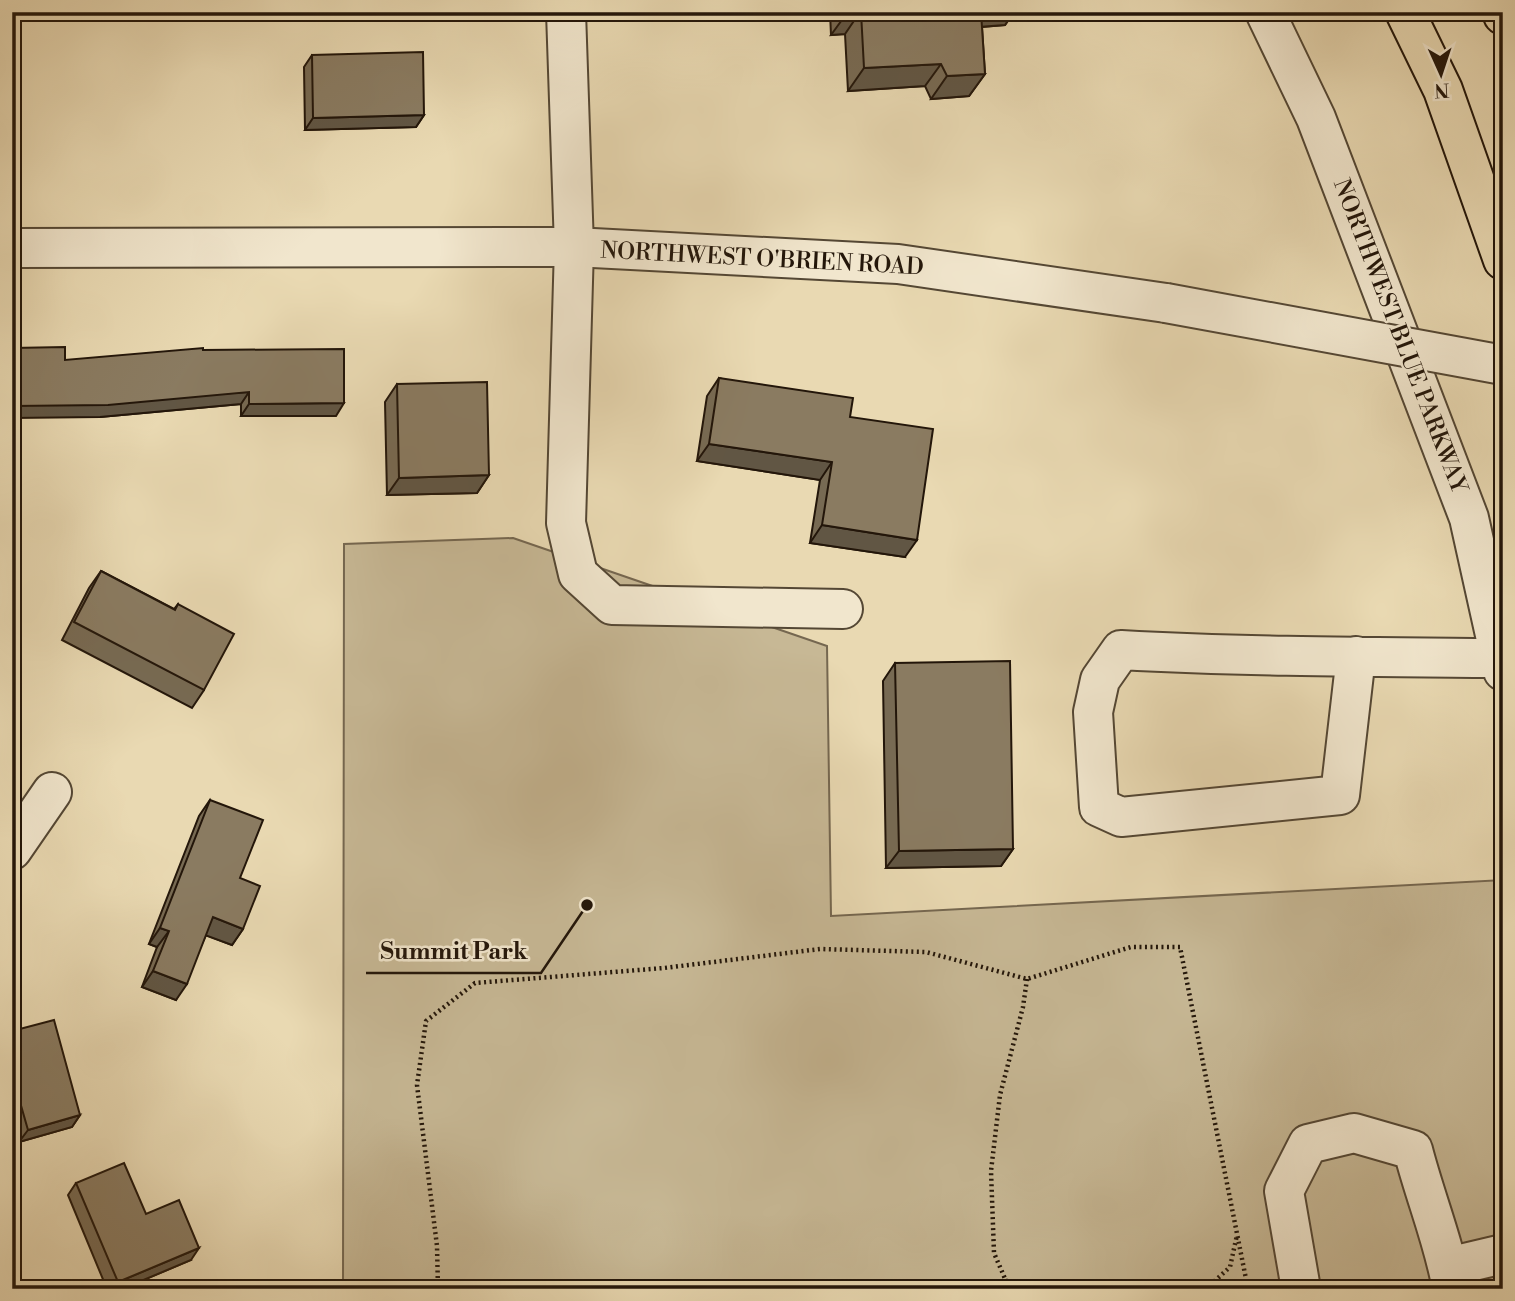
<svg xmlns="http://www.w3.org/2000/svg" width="1515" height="1301" font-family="'Libre Bodoni',serif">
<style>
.green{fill:#c7b895;stroke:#756750;stroke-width:2}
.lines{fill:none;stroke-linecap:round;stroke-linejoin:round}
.minor-casing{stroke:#544734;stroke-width:42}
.highway-casing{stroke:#23160a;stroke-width:42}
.path{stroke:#23160a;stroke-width:4.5;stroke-dasharray:2 3.5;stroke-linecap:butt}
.minor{stroke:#f1e6cd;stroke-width:38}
.highway{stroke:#e9d9b2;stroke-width:38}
.minor-bridge-casing{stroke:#544734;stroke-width:42;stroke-linecap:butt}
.minor-bridge{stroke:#f1e6cd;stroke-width:38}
.wall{fill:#776a53;stroke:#23160a;stroke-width:2}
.shaded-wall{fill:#615644;stroke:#23160a;stroke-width:2}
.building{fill:#8a7b61;stroke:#23160a;stroke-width:2}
.labels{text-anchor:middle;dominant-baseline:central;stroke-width:5;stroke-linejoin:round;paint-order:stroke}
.street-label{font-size:23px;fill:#23160a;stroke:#f1e6cd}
.leader{fill:none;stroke:#23160a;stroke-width:2.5}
.callout-dot{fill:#23160a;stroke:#f1e6cd;stroke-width:2.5}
.callout-label{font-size:24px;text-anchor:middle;font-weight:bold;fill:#23160a;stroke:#f1e6cd;stroke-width:5;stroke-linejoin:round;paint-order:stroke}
</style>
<rect width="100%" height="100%" fill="#e9d9b2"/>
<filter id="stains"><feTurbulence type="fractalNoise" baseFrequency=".00286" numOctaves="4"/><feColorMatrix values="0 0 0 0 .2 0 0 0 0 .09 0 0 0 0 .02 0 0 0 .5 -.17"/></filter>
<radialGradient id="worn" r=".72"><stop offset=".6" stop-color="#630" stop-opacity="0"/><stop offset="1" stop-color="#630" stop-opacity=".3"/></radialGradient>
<!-- green -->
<path class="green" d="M 513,538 L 827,646 L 831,916 L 1503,880 L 1503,1289 L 343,1289 L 344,544 Z"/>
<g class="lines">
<defs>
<g id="minor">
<path d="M 566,12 L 574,247 L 566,523 L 578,574 L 612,605 L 843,609"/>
<path d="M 1265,12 L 1316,118 L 1469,518 L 1503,671"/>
<path d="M 12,248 L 574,247 L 898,264 L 1166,303"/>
<path d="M 1356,656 L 1340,795 L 1121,817 L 1099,807 L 1093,712 L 1100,680 L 1121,650 C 1247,657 1374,657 1500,658"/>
<path d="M 12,850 L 52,792"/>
<path d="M 1448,1267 L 1503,1254"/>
<path d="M 1301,1289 L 1284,1191 L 1308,1144 L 1354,1133 L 1413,1150 C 1425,1197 1444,1242 1452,1289"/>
</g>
<g id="highway">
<path d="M 1405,12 L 1443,90 L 1503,260"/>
<path d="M 1502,12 L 1503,15"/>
</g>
</defs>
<!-- minor casing -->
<use href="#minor" class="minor-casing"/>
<!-- highway casing -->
<use href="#highway" class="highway-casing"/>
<!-- path -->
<g class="path">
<path d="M 1027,979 L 1023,1007 L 1000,1095 L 991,1171 L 994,1253 L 1006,1281 L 1189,1289"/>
<path d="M 438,1289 L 437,1246 L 417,1085 L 426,1021 L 475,983 L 664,968 L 820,949 L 926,952 L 1027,979 L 1131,947 L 1180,947 L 1248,1289"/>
<path d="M 1206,1289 L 1230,1267 L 1237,1235"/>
</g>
<!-- minor -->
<use href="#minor" class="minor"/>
<!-- highway -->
<use href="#highway" class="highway"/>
<defs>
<path id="minor-bridge" d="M 1166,303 L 1503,365"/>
</defs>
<!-- minor-bridge casing -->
<use href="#minor-bridge" class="minor-bridge-casing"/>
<!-- minor-bridge -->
<use href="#minor-bridge" class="minor-bridge"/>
</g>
<!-- wall -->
<g class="wall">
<path d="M 830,12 L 1014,12 L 1005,25 L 982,27 L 985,74 L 969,96 L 931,99 L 925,86 L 848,91 L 845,34 L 831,35 Z"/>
<path d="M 312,55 L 424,115 L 416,127 L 305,130 L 304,67 Z"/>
<path d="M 203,350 L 336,416 L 241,416 L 241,404 L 100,417 Z"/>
<path d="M 719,378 L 850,417 L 905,557 L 810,543 L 820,480 L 697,461 L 707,396 Z"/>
<path d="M 397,384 L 489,475 L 477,493 L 387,495 L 385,402 Z"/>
<path d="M 101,571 L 174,609 L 178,604 L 204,690 L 192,708 L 62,640 L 89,588 Z"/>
<path d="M 895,663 L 1013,849 L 1001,866 L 886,868 L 883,681 Z"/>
<path d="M 210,800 L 240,878 L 243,929 L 232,945 L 206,935 L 176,1000 L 142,987 L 157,947 L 149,944 L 199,816 Z"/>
<path d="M 12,1031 L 80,1115 L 72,1127 L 19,1142 L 12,1117 Z"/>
<path d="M 76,1183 L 146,1214 L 191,1260 L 122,1289 L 107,1289 L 68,1195 Z"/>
</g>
<!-- shaded-wall -->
<g class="shaded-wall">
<path d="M 860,12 L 845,34 L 831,35 L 847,13 Z"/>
<path d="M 976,12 L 1014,12 L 1005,25 L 965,28 Z"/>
<path d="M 941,64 L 925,86 L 848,91 L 864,68 Z"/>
<path d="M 985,74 L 969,96 L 931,99 L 947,76 Z"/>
<path d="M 424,115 L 416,127 L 305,130 L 313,118 Z"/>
<path d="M 249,392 L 241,404 L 100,417 L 12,418 L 12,406 Z"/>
<path d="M 344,403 L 336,416 L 241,416 L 249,404 Z"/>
<path d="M 709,444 L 832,462 L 820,480 L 697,461 Z"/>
<path d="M 489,475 L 477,493 L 387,495 L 399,478 Z"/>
<path d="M 822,525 L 917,540 L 905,557 L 810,543 Z"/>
<path d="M 1013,849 L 1001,866 L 886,868 L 899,851 Z"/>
<path d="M 213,917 L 243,929 L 232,945 L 202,934 Z"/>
<path d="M 160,928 L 169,931 L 157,947 L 149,944 Z"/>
<path d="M 153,971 L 187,984 L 176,1000 L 142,987 Z"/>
<path d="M 80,1115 L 72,1127 L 19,1142 L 28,1130 Z"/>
<path d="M 199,1248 L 191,1260 L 122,1289 L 113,1289 L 118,1282 Z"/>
</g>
<!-- building -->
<g class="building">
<path d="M 861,12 L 981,12 L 985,74 L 947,76 L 941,64 L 864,68 Z"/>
<path d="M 423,52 L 424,115 L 313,118 L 312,55 Z"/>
<path d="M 65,347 L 65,360 L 203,348 L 203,350 L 344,349 L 344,403 L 249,404 L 249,392 L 108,405 L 12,406 L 12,348 Z"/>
<path d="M 719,378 L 853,398 L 850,417 L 933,429 L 917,540 L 822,525 L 832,462 L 709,444 Z"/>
<path d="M 487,382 L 489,475 L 399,478 L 397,384 Z"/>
<path d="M 101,571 L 175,610 L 178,604 L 234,634 L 204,690 L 74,622 Z"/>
<path d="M 12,627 L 19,638 L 12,642 Z"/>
<path d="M 1010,661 L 1013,849 L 899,851 L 895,663 Z"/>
<path d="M 210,800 L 263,820 L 240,878 L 260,886 L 243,929 L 213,917 L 187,984 L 153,971 L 169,931 L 160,928 Z"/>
<path d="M 54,1020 L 80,1115 L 28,1130 L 12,1074 L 12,1031 Z"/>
<path d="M 124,1163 L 146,1214 L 179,1200 L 199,1248 L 118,1282 L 76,1183 Z"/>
</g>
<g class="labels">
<!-- street labels -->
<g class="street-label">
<text transform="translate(762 259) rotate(3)">NORTHWEST O'BRIEN ROAD</text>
<text transform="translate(1400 336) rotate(69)">NORTHWEST BLUE PARKWAY</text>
</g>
</g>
<!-- callouts -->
<path class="leader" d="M587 905L541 973H366"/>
<circle class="callout-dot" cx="587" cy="905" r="7"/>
<g class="callout-label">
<text x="454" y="959">Summit Park</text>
</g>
<!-- margin -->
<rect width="1515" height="1301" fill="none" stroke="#e9d9b2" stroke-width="42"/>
<rect x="14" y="14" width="1487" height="1273" fill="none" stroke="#23160a" stroke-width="3.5"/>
<rect x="21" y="21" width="1473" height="1259" fill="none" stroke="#23160a" stroke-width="2"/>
<!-- north arrow -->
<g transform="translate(1441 74) rotate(177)" stroke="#f1e6cd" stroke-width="5" paint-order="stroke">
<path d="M0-5L12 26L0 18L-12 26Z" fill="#23160a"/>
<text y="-10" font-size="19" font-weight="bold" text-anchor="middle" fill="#23160a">N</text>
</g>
<rect width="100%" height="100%" filter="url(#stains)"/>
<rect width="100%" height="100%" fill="url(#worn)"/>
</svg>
